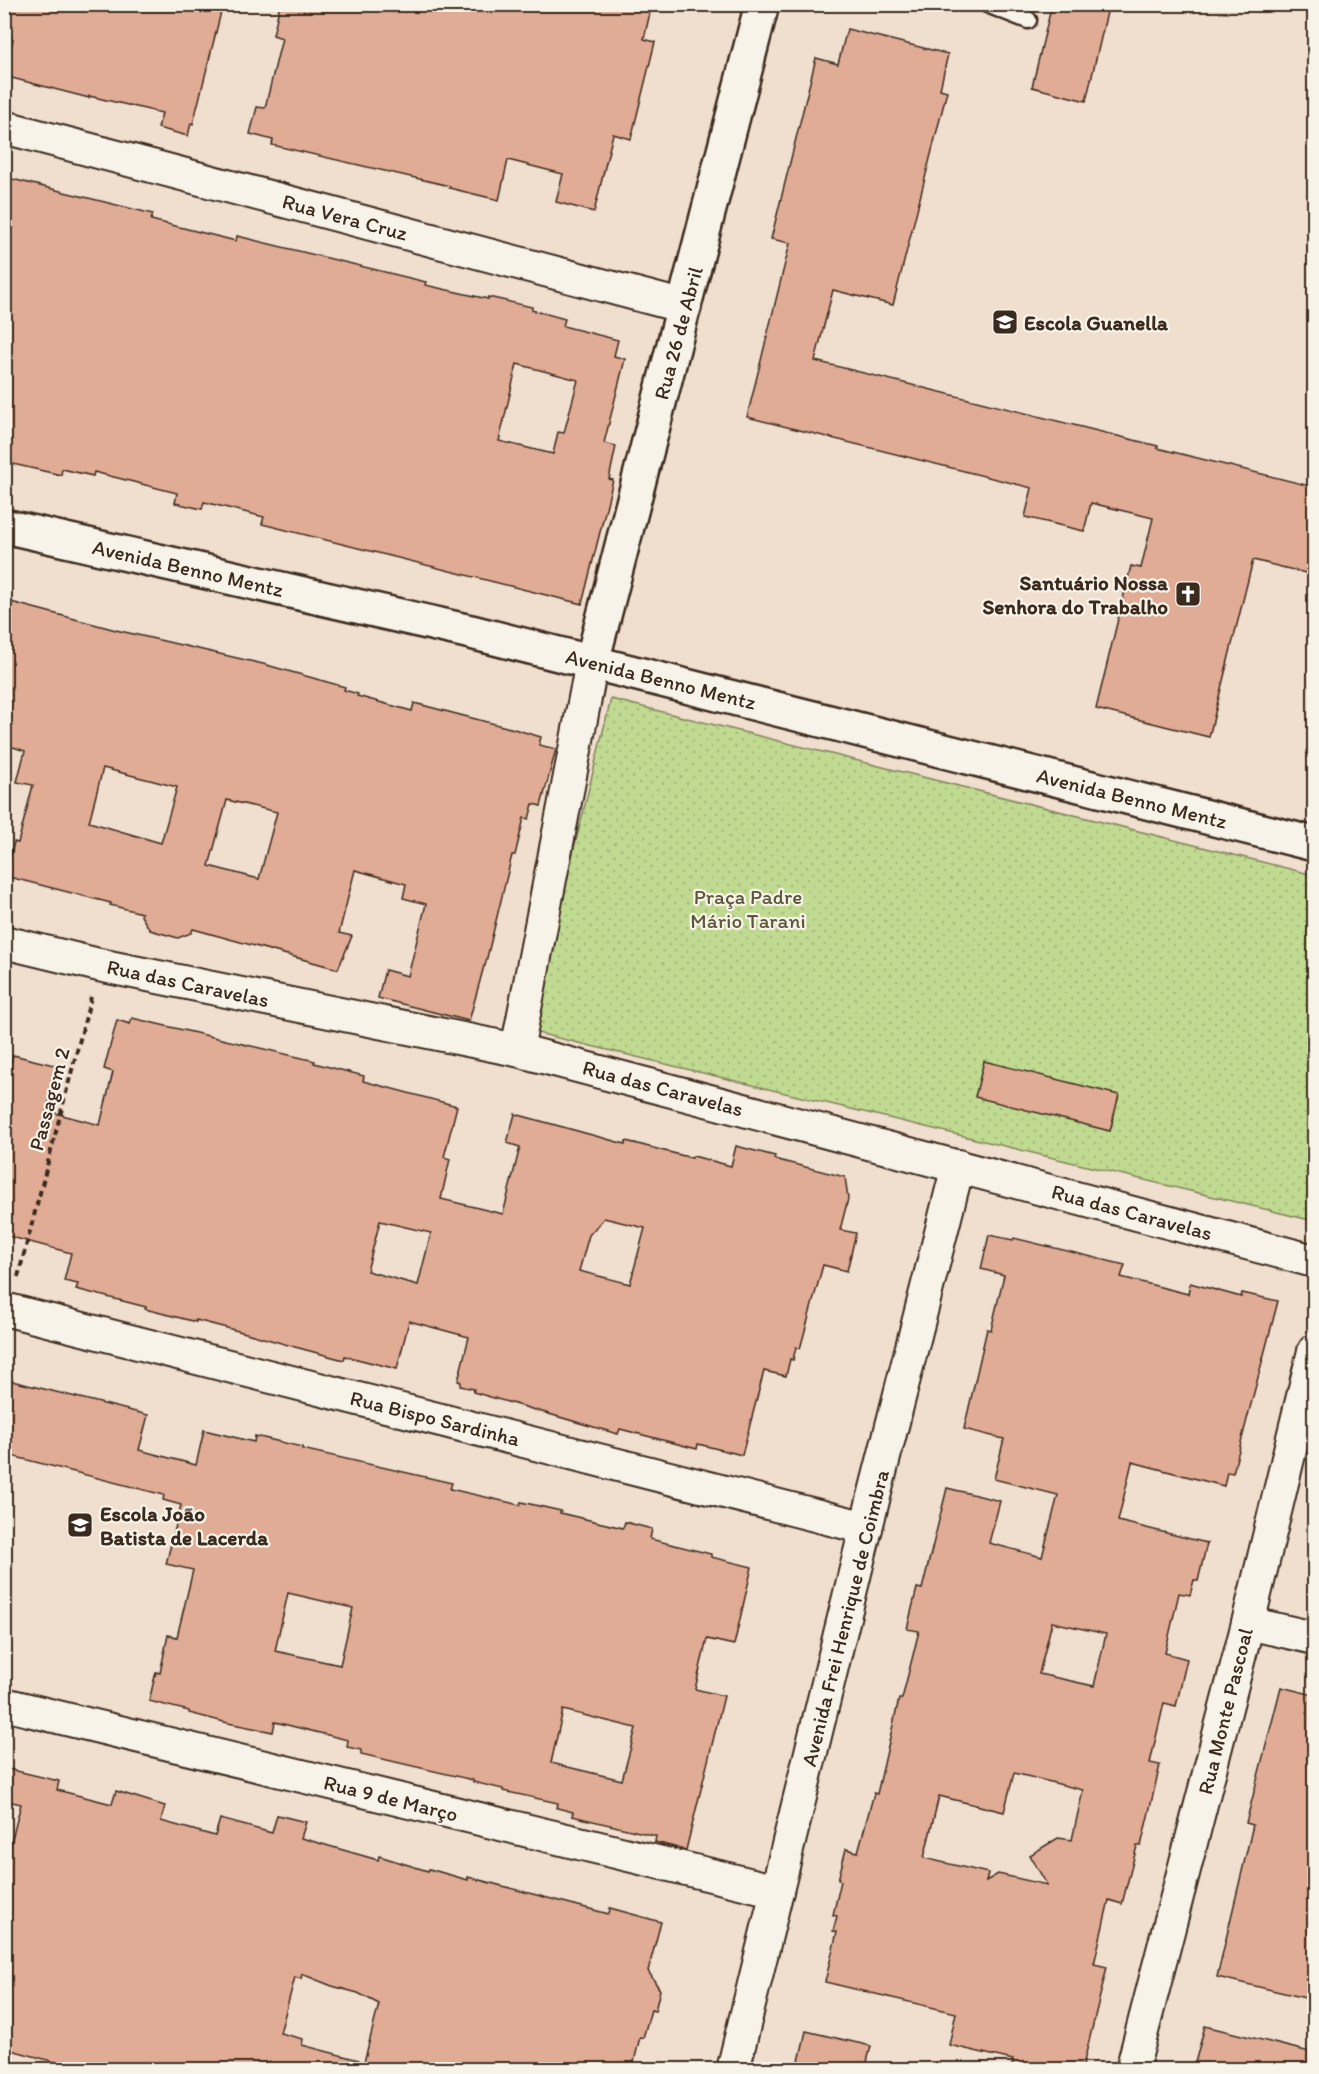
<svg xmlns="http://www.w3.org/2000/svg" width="1319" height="2074" font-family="Itim,sans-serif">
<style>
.grass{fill:url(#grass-dots);stroke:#7e8258;stroke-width:1.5}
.building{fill:#e1ac95;stroke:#3b2a1e;stroke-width:1.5;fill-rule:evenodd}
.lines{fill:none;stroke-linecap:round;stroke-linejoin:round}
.lane-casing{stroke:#3b2a1e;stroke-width:21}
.street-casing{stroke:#3b2a1e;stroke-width:36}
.secondary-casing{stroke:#3b2a1e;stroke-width:38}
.path{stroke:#3b2a1e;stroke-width:4;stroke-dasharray:6 4.5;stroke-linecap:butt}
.lane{stroke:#f7f3e8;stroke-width:16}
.street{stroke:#f7f3e8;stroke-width:32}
.secondary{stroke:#f7f3e8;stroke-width:33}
.labels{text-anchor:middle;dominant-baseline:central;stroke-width:4.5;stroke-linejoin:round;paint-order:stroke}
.street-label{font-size:21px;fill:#3b2a1e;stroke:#f7f3e8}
.poi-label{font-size:21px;font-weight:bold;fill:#3b2a1e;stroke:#f7f3e8;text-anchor:start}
.park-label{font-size:21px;fill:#5c563b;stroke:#f7f3e8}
</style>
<defs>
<pattern id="grass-dots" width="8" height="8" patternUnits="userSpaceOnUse" patternTransform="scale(1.5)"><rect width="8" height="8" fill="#c1da91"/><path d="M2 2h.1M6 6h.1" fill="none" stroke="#a7bb7d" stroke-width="1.8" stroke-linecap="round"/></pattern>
</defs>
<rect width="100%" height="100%" fill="#f0decf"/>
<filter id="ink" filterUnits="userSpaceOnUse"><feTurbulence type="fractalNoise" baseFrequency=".0167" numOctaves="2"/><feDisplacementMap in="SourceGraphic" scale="12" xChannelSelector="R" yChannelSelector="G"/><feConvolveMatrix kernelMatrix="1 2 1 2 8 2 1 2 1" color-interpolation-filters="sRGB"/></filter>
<g filter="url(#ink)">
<!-- grass -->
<path class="grass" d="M 611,699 L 1314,875 L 1314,1221 L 529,1031 Z"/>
<!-- building -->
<g class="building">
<path d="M 13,4 L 223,4 L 193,124 L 191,123 L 188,136 L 158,128 L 162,113 L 89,96 L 89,98 L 4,76 L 13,39 L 5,37 Z"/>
<path d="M 280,4 L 652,4 L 644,39 L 655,42 L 631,139 L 613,134 L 594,212 L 556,202 L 563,174 L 508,160 L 499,200 L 449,188 L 450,186 L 272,145 L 273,140 L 250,134 L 257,107 L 265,108 L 282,38 L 273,35 Z"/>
<path d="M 1052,4 L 1109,4 L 1086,101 L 1032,87 Z"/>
<path d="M 847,29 L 948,54 L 940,89 L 947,91 L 893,305 L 833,290 L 815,361 L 1158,446 L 1157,448 L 1314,487 L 1314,575 L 1253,560 L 1209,737 L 1096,709 L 1131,566 L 1141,568 L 1153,518 L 1091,503 L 1084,531 L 1025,517 L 1032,488 L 747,417 L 790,243 L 771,239 L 816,58 L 838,64 Z"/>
<path d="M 4,177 L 153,214 L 151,220 L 236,241 L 237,236 L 426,282 L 425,285 L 488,299 L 488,297 L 532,307 L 532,310 L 565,319 L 563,326 L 618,340 L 614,356 L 625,359 L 604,443 L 616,446 L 609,479 L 613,480 L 582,604 L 262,524 L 264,517 L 204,502 L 202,509 L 175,503 L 177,493 L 94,472 L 93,476 L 62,469 L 61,475 L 4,462 ZM 517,364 L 578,380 L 564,433 L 558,432 L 553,454 L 499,441 Z"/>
<path d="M 11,602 L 116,630 L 263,664 L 345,687 L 344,690 L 358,694 L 357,696 L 412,711 L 414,703 L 514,729 L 541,737 L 539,745 L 556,749 L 541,806 L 533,804 L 529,819 L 524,818 L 515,855 L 512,855 L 485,966 L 484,966 L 469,1021 L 378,998 L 385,970 L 408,976 L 426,904 L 403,898 L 406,884 L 355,870 L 339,933 L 352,936 L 338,969 L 193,929 L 191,933 L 178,938 L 150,930 L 141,916 L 142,913 L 110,905 L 111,903 L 5,876 L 14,842 L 18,843 L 33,785 L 17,782 L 25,751 L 4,744 L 4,604 L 10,605 ZM 103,768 L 177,787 L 161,843 L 89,822 ZM 227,800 L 277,812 L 259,879 L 209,866 Z"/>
<path d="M 132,1018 L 315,1061 L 314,1063 L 364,1076 L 363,1081 L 457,1106 L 444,1157 L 450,1159 L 441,1199 L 503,1214 L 520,1147 L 507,1143 L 515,1114 L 625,1144 L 626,1141 L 692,1158 L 693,1156 L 731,1166 L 736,1146 L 775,1156 L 774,1159 L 845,1177 L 848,1199 L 840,1230 L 856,1233 L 847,1271 L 823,1265 L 800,1349 L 796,1347 L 793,1360 L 790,1359 L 786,1376 L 764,1371 L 742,1455 L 698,1444 L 697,1449 L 620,1429 L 618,1434 L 473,1392 L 474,1389 L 460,1386 L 461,1382 L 458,1381 L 469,1337 L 409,1321 L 397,1369 L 345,1356 L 344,1360 L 295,1347 L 246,1333 L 196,1320 L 196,1322 L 145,1309 L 146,1307 L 76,1289 L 78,1284 L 64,1281 L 71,1253 L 4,1235 L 4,1088 L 13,1055 L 58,1066 L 47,1111 L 100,1125 L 113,1072 L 104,1069 L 117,1020 L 130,1024 ZM 604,1218 L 645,1228 L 630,1284 L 579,1271 L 589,1235 ZM 380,1221 L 431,1233 L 418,1285 L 367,1271 Z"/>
<path d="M 984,1061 L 1119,1095 L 1110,1131 L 975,1097 Z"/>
<path d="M 989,1235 L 1013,1240 L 1014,1238 L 1125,1265 L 1121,1277 L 1188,1294 L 1190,1283 L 1241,1297 L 1242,1293 L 1278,1301 L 1233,1473 L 1227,1472 L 1224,1486 L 1132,1462 L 1118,1521 L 1207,1543 L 1198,1581 L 1194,1580 L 1190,1595 L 1179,1593 L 1165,1653 L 1187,1659 L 1176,1706 L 1164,1703 L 1150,1763 L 1160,1765 L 1141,1846 L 1137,1846 L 1122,1904 L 1109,1900 L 1094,1964 L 1107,1967 L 1082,2070 L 1011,2070 L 1013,2060 L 949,2045 L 956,2013 L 825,1982 L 837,1932 L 833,1931 L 837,1916 L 833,1915 L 841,1881 L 838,1880 L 846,1849 L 858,1852 L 874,1793 L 877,1794 L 899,1699 L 902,1699 L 919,1631 L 907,1629 L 917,1588 L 922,1589 L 947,1488 L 1000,1501 L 989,1543 L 1042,1557 L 1058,1495 L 994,1479 L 1004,1439 L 964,1429 L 987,1329 L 991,1330 L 1004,1275 L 981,1269 ZM 1052,1622 L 1106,1634 L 1094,1686 L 1039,1674 ZM 1014,1773 L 1083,1790 L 1072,1840 L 1058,1838 L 1030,1855 L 1047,1885 L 998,1874 L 986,1881 L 988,1873 L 924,1858 L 939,1796 L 1004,1812 Z"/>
<path d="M 4,1379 L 148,1415 L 139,1450 L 196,1465 L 204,1430 L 254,1442 L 255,1436 L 302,1447 L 302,1449 L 452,1483 L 450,1489 L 520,1505 L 521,1502 L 561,1511 L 560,1513 L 623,1528 L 625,1522 L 652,1529 L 650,1539 L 711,1554 L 711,1557 L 752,1567 L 734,1645 L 707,1639 L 695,1689 L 724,1696 L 686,1850 L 655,1842 L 656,1836 L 572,1816 L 573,1812 L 557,1808 L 558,1803 L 503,1791 L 503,1789 L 473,1782 L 473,1780 L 361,1754 L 361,1750 L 347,1747 L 348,1740 L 275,1722 L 273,1732 L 228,1723 L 189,1713 L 189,1711 L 149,1701 L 156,1672 L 160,1673 L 168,1635 L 177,1637 L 193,1570 L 166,1564 L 181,1505 L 163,1500 L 164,1495 L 4,1454 ZM 288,1593 L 353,1608 L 340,1665 L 275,1651 ZM 563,1710 L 636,1728 L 622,1780 L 551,1763 Z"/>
<path d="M 1281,1687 L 1314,1695 L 1314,1728 L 1307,1758 L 1314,1760 L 1314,2000 L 1217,1977 L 1253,1825 L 1246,1823 Z"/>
<path d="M 4,1768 L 59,1781 L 57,1790 L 112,1804 L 116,1791 L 165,1806 L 161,1821 L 215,1836 L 220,1819 L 272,1833 L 277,1815 L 306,1822 L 301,1838 L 378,1860 L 379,1856 L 428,1871 L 429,1869 L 468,1880 L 468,1877 L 609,1914 L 610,1908 L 661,1922 L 648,1971 L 660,1990 L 655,2011 L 651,2010 L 643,2038 L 640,2037 L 632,2070 L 362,2070 L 379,2004 L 358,1993 L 332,1986 L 302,1974 L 301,1979 L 295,1977 L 280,2033 L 303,2039 L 302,2045 L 359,2060 L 358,2070 L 84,2070 L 4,2048 L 4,1870 L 21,1804 L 4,1800 Z"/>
<path d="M 1205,2026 L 1314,2053 L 1314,2070 L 1193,2070 Z"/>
<path d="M 806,2031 L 871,2046 L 865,2070 L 797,2070 Z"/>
</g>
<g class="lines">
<defs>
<path id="lane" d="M 987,4 L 1028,20"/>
<g id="street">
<path d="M 4,127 L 685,307"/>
<path d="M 4,942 L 99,965 L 517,1050 L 1314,1261"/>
<path d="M 517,1050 L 592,662"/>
<path d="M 4,1309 L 866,1528"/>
<path d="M 1248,1623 L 1314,1638"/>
<path d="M 4,1704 L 777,1891"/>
<path d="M 733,2070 L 866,1528 L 958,1166"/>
<path d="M 1132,2070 L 1248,1623 L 1314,1351"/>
</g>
<g id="secondary">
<path d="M 4,526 L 471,632 L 1314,844"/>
<path d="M 592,662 L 762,4"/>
</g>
</defs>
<!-- lane casing -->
<use href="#lane" class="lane-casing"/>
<!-- street casing -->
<use href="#street" class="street-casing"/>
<!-- secondary casing -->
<use href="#secondary" class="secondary-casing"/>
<!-- path -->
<path class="path" d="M 18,1277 L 91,997"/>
<!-- lane -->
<use href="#lane" class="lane"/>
<!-- street -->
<use href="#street" class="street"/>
<!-- secondary -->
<use href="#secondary" class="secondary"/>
</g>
</g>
<!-- icons -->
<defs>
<symbol id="school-square" viewBox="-11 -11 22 22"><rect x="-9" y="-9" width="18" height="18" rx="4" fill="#3b2a1e" stroke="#f7f3e8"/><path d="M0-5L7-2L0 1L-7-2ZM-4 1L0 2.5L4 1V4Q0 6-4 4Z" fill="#fff"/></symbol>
<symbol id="church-square" viewBox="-11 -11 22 22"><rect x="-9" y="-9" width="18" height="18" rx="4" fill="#3b2a1e" stroke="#f7f3e8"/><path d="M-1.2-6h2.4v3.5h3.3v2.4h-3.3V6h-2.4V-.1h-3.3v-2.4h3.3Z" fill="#fff"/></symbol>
</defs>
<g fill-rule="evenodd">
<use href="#school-square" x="990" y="307" width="30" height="30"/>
<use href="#church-square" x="1173" y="579" width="30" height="30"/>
<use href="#school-square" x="65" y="1510" width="30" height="30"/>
</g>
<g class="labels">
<!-- street labels -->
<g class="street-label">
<text transform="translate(345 217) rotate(15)">Rua Vera Cruz</text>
<text transform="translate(678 333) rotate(-75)">Rua 26 de Abril</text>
<text transform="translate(188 568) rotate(13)">Avenida Benno Mentz</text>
<text transform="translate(661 679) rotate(14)">Avenida Benno Mentz</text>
<text transform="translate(1132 798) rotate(14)">Avenida Benno Mentz</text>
<text transform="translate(188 983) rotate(12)">Rua das Caravelas</text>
<text transform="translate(663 1088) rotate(15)">Rua das Caravelas</text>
<text transform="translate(49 1099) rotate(-75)">Passagem 2</text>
<text transform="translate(1132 1212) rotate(15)">Rua das Caravelas</text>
<text transform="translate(435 1418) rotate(14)">Rua Bispo Sardinha</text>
<text transform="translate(845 1618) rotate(-76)">Avenida Frei Henrique de Coimbra</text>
<text transform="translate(1225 1711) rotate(-76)">Rua Monte Pascoal</text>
<text transform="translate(391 1798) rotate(14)">Rua 9 de Março</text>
</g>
<!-- poi labels -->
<g class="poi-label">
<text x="1024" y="322">Escola Guanella</text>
<text x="1168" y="582" text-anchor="end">Santuário Nossa<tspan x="1168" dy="24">Senhora do Trabalho</tspan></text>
<text x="100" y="1513">Escola João<tspan x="100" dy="24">Batista de Lacerda</tspan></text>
</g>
<!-- park labels -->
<g class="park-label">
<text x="748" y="896">Praça Padre<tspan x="748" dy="24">Mário Tarani</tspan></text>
</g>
</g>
<!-- margin -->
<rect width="1319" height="2074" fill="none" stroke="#f7f3e8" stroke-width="24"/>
<rect x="12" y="12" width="1295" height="2050" fill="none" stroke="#3b2a1e" stroke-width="2" filter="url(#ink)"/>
</svg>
